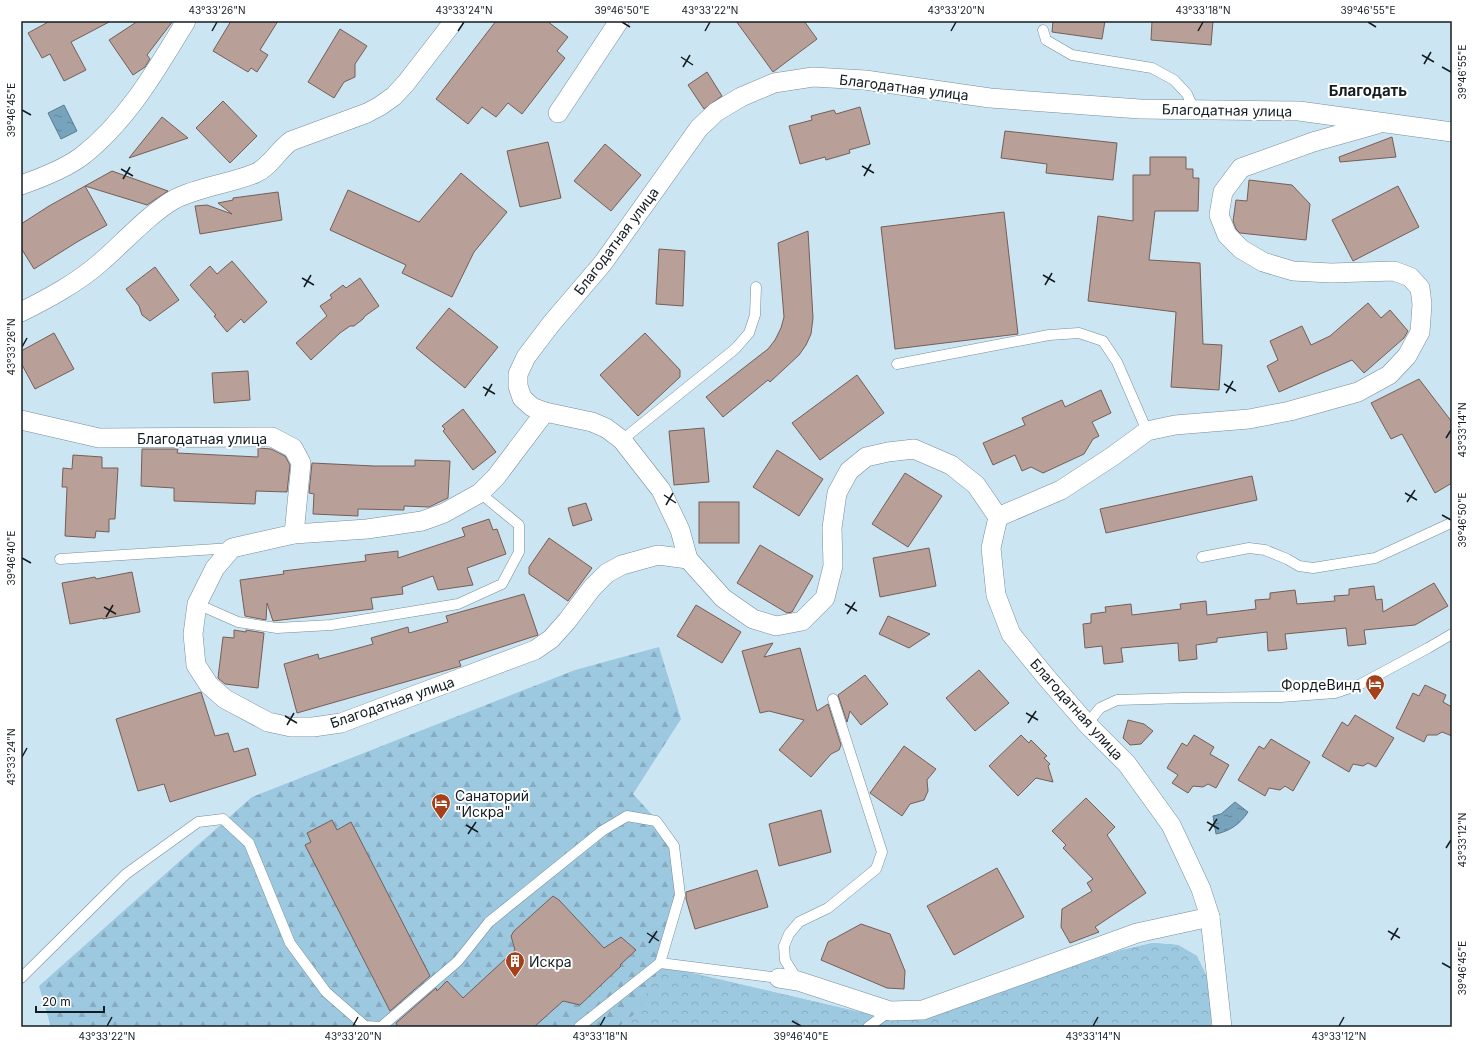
<svg xmlns="http://www.w3.org/2000/svg" width="1473" height="1048" font-family="Inter,sans-serif">
<style>
.forest{fill:url(#forest-firs)}
.park{fill:url(#park-crowns)}
.water{fill:url(#water-ripples);stroke:#597b8e}
.building{fill:#b89f97;stroke:#755e57}
.lines{fill:none;stroke-linecap:round;stroke-linejoin:round}
.service-casing{stroke:#768d9a;stroke-width:11}
.minor-casing{stroke:#768d9a;stroke-width:20}
.service{stroke:#fff;stroke-width:10}
.minor{stroke:#fff;stroke-width:19}
.ticks{fill:none;stroke:#131c21;stroke-width:1.5}
.labels{text-anchor:middle;dominant-baseline:central;stroke-width:4;stroke-linejoin:round;paint-order:stroke}
.street-label{font-size:14px;fill:#131c21;stroke:#fff}
.poi-label{font-size:14px;fill:#131c21;stroke:#fff;text-anchor:start}
.neighbourhood-label{font-size:15px;font-weight:bold;fill:#131c21;stroke:#fff}
.neatline{fill:none;stroke:#131c21;stroke-width:1.5}
.ticks-label{font-size:10px;text-anchor:middle;fill:#131c21}
</style>
<defs>
<pattern id="forest-firs" width="22" height="20" patternUnits="userSpaceOnUse"><rect width="22" height="20" fill="#9cc8e0"/><path d="M5 1l3.5 6h-7zM16 11l3.5 6h-7z" fill="#86abc0"/></pattern>
<pattern id="park-crowns" width="20" height="18" patternUnits="userSpaceOnUse"><rect width="20" height="18" fill="#9cc8e0"/><path d="M2 6a3 3 0 1 1 6 0M12 15a3 3 0 1 1 6 0" fill="none" stroke="#86abc0"/></pattern>
<pattern id="water-ripples" width="26" height="14" patternUnits="userSpaceOnUse"><rect width="26" height="14" fill="#77a4bc"/><path d="M2 4q2-2 4 0t4 0M15 11q2-2 4 0t4 0" fill="none" stroke="#608598"/></pattern>
</defs>
<rect width="100%" height="100%" fill="#cce5f3"/>
<!-- forest -->
<path class="forest" d="M 659,647 L 681,719 L 633,794 L 678,843 L 682,890 L 662,966 L 885,1018 L 917,1020 L 1122,950 L 1153,943 L 1178,945 L 1197,956 L 1211,1027 L 51,1027 L 39,986 L 252,797 L 575,670 Z"/>
<!-- park -->
<path class="park" d="M 1153,943 L 1178,945 L 1197,956 L 1211,985 L 1211,1027 L 618,1027 L 637,1012 L 661,966 L 885,1018 L 917,1020 L 1122,950 Z"/>
<!-- water -->
<g class="water">
<path d="M 64,105 L 77,131 L 61,139 L 48,113 Z"/>
<path d="M 1235,802 L 1248,812 C 1240,824 1230,831 1216,834 L 1213,816 L 1221,814 Z"/>
</g>
<!-- building -->
<g class="building">
<path d="M 50,21 L 111,21 L 71,42 L 86,70 L 64,81 L 50,54 L 42,58 L 28,33 Z"/>
<path d="M 138,21 L 173,21 L 147,55 L 150,59 L 145,67 L 133,75 L 109,40 Z"/>
<path d="M 231,21 L 278,21 L 260,50 L 268,55 L 257,72 L 251,68 L 248,72 L 213,51 Z"/>
<path d="M 496,21 L 547,21 L 568,37 L 557,51 L 565,58 L 522,114 L 508,103 L 496,117 L 482,107 L 468,124 L 436,99 Z"/>
<path d="M 736,21 L 804,21 L 817,39 L 773,72 Z"/>
<path d="M 1053,21 L 1105,21 L 1102,39 L 1052,32 Z"/>
<path d="M 1152,21 L 1213,21 L 1211,45 L 1151,40 Z"/>
<path d="M 340,29 L 367,46 L 355,64 L 355,77 L 344,82 L 334,98 L 308,82 Z"/>
<path d="M 707,72 L 722,96 L 704,109 L 688,85 Z"/>
<path d="M 223,101 L 257,136 L 230,163 L 196,128 Z"/>
<path d="M 860,107 L 870,144 L 849,150 L 850,153 L 826,160 L 825,157 L 800,164 L 789,126 L 812,120 L 811,116 L 834,110 L 836,114 Z"/>
<path d="M 162,117 L 188,138 L 129,158 Z"/>
<path d="M 1005,131 L 1117,143 L 1113,180 L 1046,173 L 1047,164 L 1001,158 Z"/>
<path d="M 1392,137 L 1396,157 L 1340,162 L 1339,157 Z"/>
<path d="M 548,142 L 561,198 L 520,207 L 507,151 Z"/>
<path d="M 605,144 L 641,175 L 611,211 L 574,181 Z"/>
<path d="M 1150,157 L 1186,157 L 1186,169 L 1193,169 L 1193,178 L 1199,178 L 1198,211 L 1155,211 L 1149,260 L 1200,263 L 1203,344 L 1222,345 L 1219,390 L 1171,387 L 1176,312 L 1088,301 L 1098,216 L 1133,221 L 1133,175 L 1150,175 Z"/>
<path d="M 112,171 L 168,191 L 147,205 L 85,186 L 107,225 L 77,242 L 34,269 L 21,248 L 21,224 L 49,206 Z"/>
<path d="M 461,173 L 507,212 L 474,252 L 452,297 L 402,273 L 406,265 L 330,230 L 348,190 L 419,222 Z"/>
<path d="M 1249,180 L 1292,185 L 1310,204 L 1306,240 L 1240,233 L 1236,229 L 1233,221 L 1236,200 L 1247,201 Z"/>
<path d="M 1398,186 L 1419,227 L 1353,261 L 1332,220 Z"/>
<path d="M 278,192 L 282,220 L 200,234 L 195,206 L 207,205 L 232,214 L 218,203 L 233,200 L 233,198 Z"/>
<path d="M 1004,212 L 1018,334 L 895,349 L 881,227 Z"/>
<path d="M 808,231 L 813,318 L 811,334 L 806,345 L 799,355 L 770,382 L 768,380 L 723,417 L 706,397 L 768,349 L 775,340 L 781,328 L 784,317 L 778,243 Z"/>
<path d="M 659,249 L 685,251 L 683,306 L 656,304 Z"/>
<path d="M 232,261 L 267,302 L 244,323 L 241,319 L 227,332 L 214,316 L 216,315 L 190,285 L 210,266 L 217,274 Z"/>
<path d="M 155,267 L 179,300 L 150,321 L 142,315 L 139,306 L 126,289 Z"/>
<path d="M 360,278 L 379,306 L 365,316 L 363,319 L 354,326 L 350,326 L 340,333 L 311,360 L 296,343 L 327,316 L 320,306 L 332,298 L 330,295 L 343,285 L 346,288 Z"/>
<path d="M 1368,303 L 1381,318 L 1390,310 L 1408,331 L 1404,338 L 1364,373 L 1352,360 L 1279,392 L 1267,366 L 1278,360 L 1270,341 L 1302,326 L 1311,345 L 1330,336 Z"/>
<path d="M 449,308 L 498,347 L 465,388 L 416,348 Z"/>
<path d="M 54,333 L 74,369 L 35,389 L 21,363 L 21,351 Z"/>
<path d="M 645,333 L 680,370 L 680,377 L 638,416 L 600,375 Z"/>
<path d="M 248,371 L 250,400 L 214,403 L 212,373 Z"/>
<path d="M 857,375 L 884,413 L 820,460 L 792,423 Z"/>
<path d="M 1419,379 L 1452,422 L 1452,483 L 1435,493 L 1402,434 L 1391,439 L 1371,403 Z"/>
<path d="M 1101,390 L 1111,413 L 1092,422 L 1099,436 L 1093,439 L 1084,454 L 1043,473 L 1031,467 L 1022,471 L 1015,455 L 993,465 L 983,443 L 1025,425 L 1022,418 L 1062,400 L 1065,407 Z"/>
<path d="M 463,409 L 496,452 L 473,470 L 443,431 L 445,429 L 442,426 Z"/>
<path d="M 704,428 L 709,482 L 674,485 L 669,431 Z"/>
<path d="M 258,448 L 271,449 L 285,456 L 290,465 L 287,492 L 256,491 L 255,504 L 174,501 L 174,488 L 141,486 L 142,449 L 178,449 L 177,453 L 258,457 Z"/>
<path d="M 777,450 L 823,479 L 799,516 L 753,487 Z"/>
<path d="M 73,455 L 102,457 L 102,468 L 118,468 L 115,519 L 109,519 L 109,532 L 96,531 L 95,538 L 65,536 L 67,487 L 62,487 L 63,468 L 72,469 Z"/>
<path d="M 415,460 L 450,461 L 448,498 L 429,507 L 404,506 L 404,510 L 358,509 L 358,516 L 313,514 L 314,494 L 309,493 L 312,463 L 374,466 L 415,466 Z"/>
<path d="M 905,473 L 942,496 L 908,547 L 872,524 Z"/>
<path d="M 1252,476 L 1257,500 L 1106,533 L 1100,509 Z"/>
<rect x="699" y="502" width="40" height="41"/>
<path d="M 586,503 L 592,520 L 573,526 L 568,508 Z"/>
<path d="M 489,519 L 493,530 L 497,529 L 506,554 L 467,568 L 473,585 L 438,590 L 433,576 L 402,587 L 403,594 L 371,598 L 373,609 L 273,621 L 267,603 L 266,620 L 245,616 L 240,580 L 284,574 L 283,571 L 366,561 L 365,555 L 398,551 L 398,558 L 465,536 L 462,528 Z"/>
<path d="M 549,538 L 592,568 L 568,601 L 529,574 L 529,567 Z"/>
<path d="M 760,545 L 813,576 L 792,612 L 787,613 L 737,583 Z"/>
<path d="M 929,548 L 936,586 L 880,597 L 873,558 Z"/>
<path d="M 132,572 L 140,612 L 103,619 L 103,618 L 70,624 L 62,583 L 95,577 L 96,579 Z"/>
<path d="M 1434,583 L 1448,606 L 1415,625 L 1364,630 L 1366,644 L 1348,646 L 1346,628 L 1285,634 L 1287,649 L 1268,651 L 1267,632 L 1217,638 L 1217,642 L 1196,645 L 1197,659 L 1179,661 L 1178,643 L 1121,648 L 1123,662 L 1104,664 L 1102,646 L 1085,648 L 1083,624 L 1091,623 L 1091,614 L 1106,612 L 1105,607 L 1131,604 L 1132,615 L 1181,609 L 1180,604 L 1206,601 L 1207,615 L 1256,609 L 1255,600 L 1270,599 L 1270,593 L 1295,590 L 1297,604 L 1335,601 L 1334,596 L 1349,595 L 1349,589 L 1374,586 L 1376,600 L 1382,599 L 1383,612 Z"/>
<path d="M 524,594 L 538,635 L 459,661 L 461,666 L 297,713 L 284,664 L 318,654 L 319,659 L 373,644 L 371,638 L 408,627 L 409,633 L 448,622 L 446,616 Z"/>
<path d="M 696,605 L 741,632 L 722,663 L 677,636 Z"/>
<path d="M 888,616 L 930,634 L 909,648 L 879,634 Z"/>
<path d="M 234,630 L 246,632 L 246,630 L 264,633 L 258,688 L 225,684 L 218,678 L 223,637 L 234,638 Z"/>
<path d="M 773,643 L 764,657 L 800,648 L 817,711 L 828,704 L 841,745 L 839,750 L 831,754 L 811,777 L 779,750 L 804,720 L 769,711 L 760,713 L 742,651 Z"/>
<path d="M 979,670 L 1009,703 L 975,731 L 946,698 Z"/>
<path d="M 865,675 L 888,704 L 861,725 L 850,711 L 847,722 L 838,695 Z"/>
<path d="M 1425,685 L 1446,695 L 1443,702 L 1452,707 L 1452,736 L 1442,732 L 1437,735 L 1427,735 L 1424,742 L 1396,728 L 1413,693 L 1419,696 Z"/>
<path d="M 201,692 L 215,736 L 228,733 L 234,752 L 248,748 L 256,775 L 170,802 L 164,784 L 138,791 L 116,719 Z"/>
<path d="M 1355,715 L 1394,738 L 1376,767 L 1368,763 L 1363,766 L 1353,764 L 1349,772 L 1322,756 L 1342,722 L 1348,726 Z"/>
<path d="M 1128,720 L 1144,724 L 1153,731 L 1141,744 L 1130,745 L 1123,738 Z"/>
<path d="M 1021,735 L 1029,743 L 1031,740 L 1047,756 L 1044,758 L 1050,764 L 1048,766 L 1053,782 L 1036,778 L 1018,796 L 989,766 Z"/>
<path d="M 1194,735 L 1214,747 L 1210,754 L 1229,765 L 1216,788 L 1208,784 L 1203,787 L 1193,786 L 1188,793 L 1172,783 L 1178,775 L 1167,768 L 1182,743 L 1187,746 Z"/>
<path d="M 1271,739 L 1310,762 L 1293,791 L 1285,786 L 1280,790 L 1269,788 L 1265,796 L 1238,780 L 1259,746 L 1264,749 Z"/>
<path d="M 904,746 L 936,769 L 927,780 L 928,791 L 924,800 L 910,804 L 902,816 L 870,793 Z"/>
<path d="M 1086,798 L 1115,827 L 1107,835 L 1146,893 L 1095,927 L 1099,932 L 1070,943 L 1061,927 L 1062,909 L 1092,891 L 1087,883 L 1093,879 L 1063,848 L 1066,845 L 1052,831 Z"/>
<path d="M 821,810 L 831,852 L 779,866 L 769,824 Z"/>
<path d="M 332,820 L 337,830 L 351,822 L 430,976 L 390,1011 L 305,845 L 311,842 L 307,833 Z"/>
<path d="M 997,868 L 1024,917 L 954,955 L 927,906 Z"/>
<path d="M 757,870 L 768,907 L 695,929 L 686,899 L 686,892 Z"/>
<path d="M 553,896 L 559,900 L 604,948 L 621,937 L 636,950 L 620,965 L 621,966 L 580,1005 L 563,1001 L 534,1027 L 398,1027 L 396,1023 L 436,988 L 437,991 L 447,981 L 463,998 L 515,950 L 511,936 L 514,931 Z"/>
<path d="M 861,924 L 890,934 L 905,971 L 904,989 L 887,988 L 821,960 L 828,942 Z"/>
</g>
<g class="lines">
<defs>
<g id="service">
<path d="M 1043,30 L 1046,40 L 1072,55 L 1152,68 L 1174,80 L 1187,94 L 1194,110"/>
<path d="M 897,364 L 1049,335 L 1079,333 L 1103,341 L 1117,362 L 1147,431"/>
<path d="M 622,440 L 735,349 L 749,333 L 755,315 L 756,287"/>
<path d="M 1202,557 L 1249,548 L 1265,550 L 1287,559 L 1299,566 L 1313,568 L 1375,558 L 1451,523"/>
<path d="M 60,559 L 232,548"/>
<path d="M 197,604 L 238,622 L 277,628 L 331,625 L 458,604 L 502,584 L 519,552 L 519,525 L 480,493"/>
<path d="M 1087,724 L 1100,708 L 1117,700 L 1183,698 L 1281,697 L 1335,693 L 1359,685 L 1428,648 L 1452,634"/>
<path d="M 21,978 L 126,874 L 198,822 L 223,819 L 249,843 L 290,943 L 326,992 L 365,1026 L 381,1027 L 458,961 L 489,922 L 602,831 L 627,816 L 656,821 L 674,846 L 680,895 L 660,963 L 779,978"/>
<path d="M 798,981 L 785,960 L 784,946 L 789,934 L 799,922 L 828,908 L 876,869 L 882,852 L 833,699"/>
<path d="M 579,1027 L 660,963"/>
<path d="M 868,1027 L 890,1011"/>
</g>
<g id="minor">
<path d="M 558,113 L 619,21"/>
<path d="M 21,185 C 41,178 65,169 82,156 C 127,121 157,69 186,21"/>
<path d="M 21,312 C 49,298 77,283 101,262 C 123,243 150,213 175,199 C 200,186 230,184 256,173 C 271,166 278,150 291,141 L 367,113 L 380,106 L 394,96 L 406,83 L 454,21"/>
<path d="M 545,412 L 496,477 L 480,493 L 444,513 L 422,521 L 367,529 L 294,534 L 232,548 L 215,568 L 197,604 L 193,634 L 196,665 L 209,685 L 225,699 L 268,722 L 291,727 L 313,727 L 341,723 L 535,650 L 551,639 L 567,621 L 592,588 L 607,573 L 622,565 L 658,555 L 688,559"/>
<path d="M 21,420 L 99,438 L 272,437 L 293,448 L 301,463 L 294,534"/>
<path d="M 998,517 L 1061,490 L 1113,456 L 1147,431 L 1175,425 L 1249,419 L 1290,411 L 1358,392 L 1389,375 L 1407,356 L 1420,332 L 1422,304 L 1420,288 L 1410,277 L 1394,271 L 1331,273 L 1293,271 L 1263,262 L 1241,249 L 1227,235 L 1219,215 L 1223,192 L 1241,168 L 1313,142 L 1377,124"/>
<path d="M 779,978 L 798,981 L 890,1011 L 923,1010 L 1137,933 L 1210,917"/>
<path d="M 1222,1027 L 1210,917 L 1201,889 L 1171,825 L 1127,764 L 1087,724 L 1046,677 L 1011,634 L 996,595 L 991,548 L 998,517 L 976,485 L 951,465 L 914,449 L 888,452 L 866,457 L 849,471 L 837,493 L 832,528 L 833,566 L 825,598 L 802,621 L 776,626 L 753,619 L 723,598 L 688,559 L 680,530 L 661,490 L 622,440 L 606,428 L 592,422 L 545,412 L 532,407 L 522,398 L 518,386 L 518,374 L 526,357 L 551,324 L 603,263 L 699,128 L 716,112 L 741,97 L 774,83 L 813,77 L 865,80 L 990,98 L 1140,109 L 1299,111 L 1452,132"/>
</g>
</defs>
<!-- service casing -->
<use href="#service" class="service-casing"/>
<!-- minor casing -->
<use href="#minor" class="minor-casing"/>
<!-- service -->
<use href="#service" class="service"/>
<!-- minor -->
<use href="#minor" class="minor"/>
</g>
<!-- ticks -->
<path class="ticks" d="M 622,22 L 630,27M 1368,22 L 1376,27M 212,31 L 217,22M 458,31 L 464,22M 705,31 L 710,22M 951,31 L 956,22M 1198,31 L 1203,22M 1422,55 L 1434,62M 681,57 L 693,65M 1424,64 L 1431,52M 683,67 L 690,55M 1442,67 L 1451,72M 22,110 L 31,115M 862,166 L 874,173M 121,169 L 133,176M 864,176 L 871,164M 123,179 L 130,167M 1043,275 L 1055,282M 302,278 L 314,285M 1045,285 L 1052,273M 304,287 L 311,275M 22,347 L 27,338M 1224,384 L 1236,391M 483,387 L 495,394M 1226,393 L 1233,381M 485,396 L 492,384M 1446,438 L 1451,430M 1405,493 L 1417,500M 664,495 L 676,503M 1407,502 L 1415,490M 666,505 L 673,493M 1442,515 L 1451,520M 22,558 L 31,563M 845,604 L 857,611M 104,607 L 116,614M 847,614 L 855,602M 106,617 L 113,605M 1026,713 L 1038,720M 285,716 L 297,723M 1028,723 L 1036,711M 287,725 L 294,713M 22,757 L 27,748M 1207,822 L 1219,829M 466,825 L 478,832M 1209,831 L 1217,819M 468,834 L 476,822M 1446,848 L 1451,840M 1388,931 L 1400,938M 647,933 L 659,941M 1391,940 L 1398,928M 649,943 L 657,931M 1442,963 L 1451,968M 792,1021 L 801,1026M 107,1026 L 112,1017M 353,1026 L 358,1017M 600,1026 L 605,1017M 1093,1026 L 1098,1017M 1339,1026 L 1344,1017"/>
<!-- icons -->
<defs>
<symbol id="hotel-pin" viewBox="-11 -11 22 30"><path d="M0 17L-7.5 6A9.5 9.5 0 1 1 7.5 6Z" fill="#a6401b" stroke="#fff"/><path d="M-6-4.5h1.5V1H6V5H4.5V3h-9V5H-6ZM-4 0a1.8 1.8 0 1 1 3.6 0ZM.5 0V-2.5h3Q6-2.5 6 0Z" fill="#fff"/></symbol>
<symbol id="building-pin" viewBox="-11 -11 22 30"><path d="M0 17L-7.5 6A9.5 9.5 0 1 1 7.5 6Z" fill="#a6401b" stroke="#fff"/><path d="M-4-6H4V6H1V3H-1V6H-4ZM-2.5-4.3h1.7v1.8h-1.7ZM.8-4.3h1.7v1.8H.8ZM-2.5-1h1.7V.8h-1.7ZM.8-1h1.7V.8H.8Z" fill="#fff"/></symbol>
</defs>
<g fill-rule="evenodd">
<use href="#hotel-pin" x="1364" y="673" width="22" height="30"/>
<use href="#hotel-pin" x="430" y="792" width="22" height="30"/>
<use href="#building-pin" x="504" y="950" width="22" height="30"/>
</g>
<g class="labels">
<!-- street labels -->
<g class="street-label">
<text transform="translate(904 87) rotate(7)">Благодатная улица</text>
<text transform="translate(1227 110) rotate(1)">Благодатная улица</text>
<text transform="translate(616 241) rotate(-53)">Благодатная улица</text>
<text x="202" y="438">Благодатная улица</text>
<text transform="translate(392 702) rotate(-19)">Благодатная улица</text>
<text transform="translate(1077 709) rotate(48)">Благодатная улица</text>
</g>
<!-- poi labels -->
<g class="poi-label">
<text x="1361" y="684" text-anchor="end">ФордеВинд</text>
<text x="455" y="795">Санаторий<tspan x="455" dy="16">"Искра"</tspan></text>
<text x="529" y="961">Искра</text>
</g>
<!-- neighbourhood labels -->
<g class="neighbourhood-label">
<text x="1368" y="90">Благодать</text>
</g>
</g>
<!-- border -->
<rect width="1473" height="1048" fill="none" stroke="#ffffff" stroke-width="44"/>
<!-- scale -->
<path d="M36 1006v6h68v-6" fill="none" stroke="#131c21" stroke-width="2"/>
<text x="42" y="1006" font-size="12" fill="#131c21" stroke="#ffffff" stroke-width="3" paint-order="stroke">20 m</text>
<rect x="22" y="22" width="1429" height="1004" class="neatline"/>
<g class="ticks-label">
<text x="217" y="14">43°33'26"N</text>
<text x="464" y="14">43°33'24"N</text>
<text x="622" y="14">39°46'50"E</text>
<text x="710" y="14">43°33'22"N</text>
<text x="956" y="14">43°33'20"N</text>
<text x="1203" y="14">43°33'18"N</text>
<text x="1368" y="14">39°46'55"E</text>
<text transform="translate(1462 72) rotate(-90)" y="4">39°46'55"E</text>
<text transform="translate(11 110) rotate(-90)" y="4">39°46'45"E</text>
<text transform="translate(11 347) rotate(-90)" y="4">43°33'26"N</text>
<text transform="translate(1462 430) rotate(-90)" y="4">43°33'14"N</text>
<text transform="translate(1462 520) rotate(-90)" y="4">39°46'50"E</text>
<text transform="translate(11 558) rotate(-90)" y="4">39°46'40"E</text>
<text transform="translate(11 757) rotate(-90)" y="4">43°33'24"N</text>
<text transform="translate(1462 840) rotate(-90)" y="4">43°33'12"N</text>
<text transform="translate(1462 968) rotate(-90)" y="4">39°46'45"E</text>
<text x="107" y="1040">43°33'22"N</text>
<text x="353" y="1040">43°33'20"N</text>
<text x="600" y="1040">43°33'18"N</text>
<text x="801" y="1040">39°46'40"E</text>
<text x="1093" y="1040">43°33'14"N</text>
<text x="1339" y="1040">43°33'12"N</text>
</g>
</svg>
